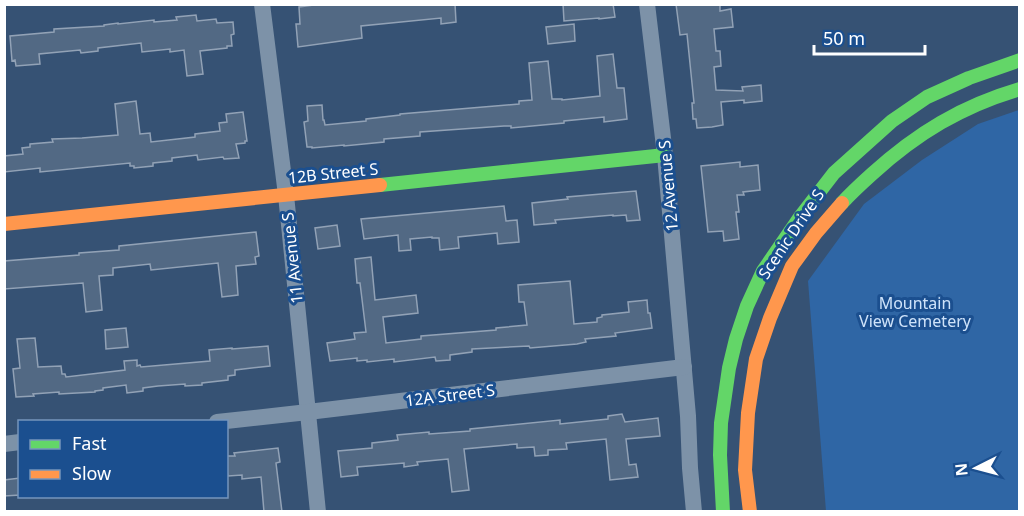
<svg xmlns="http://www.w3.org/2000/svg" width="1024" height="516" font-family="'Noto Sans',sans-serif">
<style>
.green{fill:#2f66a5}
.building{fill:#526984;stroke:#92a2b6;stroke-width:1.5}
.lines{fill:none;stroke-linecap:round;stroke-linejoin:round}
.street{stroke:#7d92a8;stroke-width:16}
.fast{stroke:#63d668;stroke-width:14}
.slow{stroke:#ff974d;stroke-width:14}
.labels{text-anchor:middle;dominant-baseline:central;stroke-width:6;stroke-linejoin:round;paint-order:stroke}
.street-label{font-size:16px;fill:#fff;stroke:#1b4f8f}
.park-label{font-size:16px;fill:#cfe3fa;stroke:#1b4f8f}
</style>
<rect width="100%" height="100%" fill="#365274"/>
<!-- green -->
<path class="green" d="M 1019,110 L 1019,511 L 826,511 L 808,281 L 864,204 L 922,160 L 978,124 Z"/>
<!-- building -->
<g class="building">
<path d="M 321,4 L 455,4 L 456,22 L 441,24 L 441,18 L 361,26 L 362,38 L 298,47 L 296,24 L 300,24 L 299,7 Z"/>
<path d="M 563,4 L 613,4 L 615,17 L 599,19 L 599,18 L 564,21 Z"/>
<path d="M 676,4 L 720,4 L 720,11 L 731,9 L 733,27 L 714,29 L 716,51 L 720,51 L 721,66 L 714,67 L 716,90 L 743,91 L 742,87 L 761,85 L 762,101 L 744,103 L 744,100 L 721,102 L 723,125 L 712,127 L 697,128 L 696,119 L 693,119 L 692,103 L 694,103 L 687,34 L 680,35 Z"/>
<path d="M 196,15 L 197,21 L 216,19 L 217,23 L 233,22 L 234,34 L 231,35 L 232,46 L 227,46 L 227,48 L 200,51 L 203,74 L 187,76 L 184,50 L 170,52 L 170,49 L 142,52 L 141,43 L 98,48 L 98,51 L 81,53 L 80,50 L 39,54 L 40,64 L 16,66 L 15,60 L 12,61 L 10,36 L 54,32 L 54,29 L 104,26 L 104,25 L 118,23 L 118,24 L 154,20 L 154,22 L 177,20 L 176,17 Z"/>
<path d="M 574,24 L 575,41 L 548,44 L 546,27 Z"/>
<path d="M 613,54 L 617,88 L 624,88 L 627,119 L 604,122 L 604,117 L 564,121 L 564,123 L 511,128 L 511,126 L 504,126 L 420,132 L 420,136 L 384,139 L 384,142 L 344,146 L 344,145 L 312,148 L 312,147 L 307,147 L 304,122 L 308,121 L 307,106 L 322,105 L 323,120 L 324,120 L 325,125 L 366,121 L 366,119 L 400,115 L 400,114 L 519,104 L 519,101 L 532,100 L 529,63 L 548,61 L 552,99 L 562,99 L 562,100 L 600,96 L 597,56 Z"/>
<path d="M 136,101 L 140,134 L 150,133 L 151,142 L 195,137 L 195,134 L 220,131 L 219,123 L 227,122 L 226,114 L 243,112 L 247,141 L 245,141 L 245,143 L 236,144 L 239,158 L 224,159 L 223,157 L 198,160 L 197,155 L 172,158 L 172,161 L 153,163 L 153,166 L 134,168 L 134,166 L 130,166 L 130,163 L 40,172 L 40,168 L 4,172 L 4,156 L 23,154 L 22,148 L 30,147 L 30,144 L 53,142 L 52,139 L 82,138 L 118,135 L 115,104 Z"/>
<path d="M 740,162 L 740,167 L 758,165 L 760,190 L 743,192 L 744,195 L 737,195 L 739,212 L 736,212 L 739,239 L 724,241 L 723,231 L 708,232 L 701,166 Z"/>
<path d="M 636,191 L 640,220 L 627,221 L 626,215 L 613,216 L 613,215 L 555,220 L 556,223 L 534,225 L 532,203 L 568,199 L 567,197 Z"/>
<path d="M 504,206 L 506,221 L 517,220 L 519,242 L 498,244 L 497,233 L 458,237 L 459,248 L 440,250 L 439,238 L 432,238 L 432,237 L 410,239 L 411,250 L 399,251 L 398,235 L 364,239 L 361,219 Z"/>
<path d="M 337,225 L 340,246 L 318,249 L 315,228 Z"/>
<path d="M 256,232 L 259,256 L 255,257 L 256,264 L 236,266 L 238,295 L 222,297 L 218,263 L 151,270 L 150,264 L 113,268 L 113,275 L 99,276 L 102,310 L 86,312 L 83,283 L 4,289 L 4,261 L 79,255 L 79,253 L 119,250 L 119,246 Z"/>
<path d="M 371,257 L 375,300 L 416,295 L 418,313 L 383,317 L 386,343 L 421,339 L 421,336 L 496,330 L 496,328 L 527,325 L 524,302 L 519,302 L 518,285 L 570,281 L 574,324 L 597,322 L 597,318 L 602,317 L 602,315 L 629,312 L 628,302 L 647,300 L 648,313 L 650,313 L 652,328 L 615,333 L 616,336 L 585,339 L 586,342 L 577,344 L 530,348 L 529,346 L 472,349 L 472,352 L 450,355 L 450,360 L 436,361 L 435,357 L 394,362 L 394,359 L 367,362 L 367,360 L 357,361 L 357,358 L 330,361 L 327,343 L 355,339 L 354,333 L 366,332 L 360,283 L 357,283 L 355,259 Z"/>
<path d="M 126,328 L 128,347 L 106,349 L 105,330 Z"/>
<path d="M 35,338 L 38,367 L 61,366 L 62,374 L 65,374 L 66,377 L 125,370 L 124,361 L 137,360 L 137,366 L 140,365 L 141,367 L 210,361 L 209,350 L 232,348 L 232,349 L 268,346 L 270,366 L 235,370 L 235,375 L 228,376 L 228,380 L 202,383 L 202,385 L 185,386 L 185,384 L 158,386 L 143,388 L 143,391 L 127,393 L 126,385 L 103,388 L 103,390 L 95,391 L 95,392 L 59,394 L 59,392 L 33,394 L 34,396 L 16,397 L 13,369 L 20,368 L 17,339 Z"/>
<path d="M 622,414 L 625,422 L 658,418 L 660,436 L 626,439 L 629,465 L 636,464 L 638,477 L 610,480 L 606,439 L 566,443 L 567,449 L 548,450 L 548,455 L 535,456 L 534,447 L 517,448 L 517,444 L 464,449 L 469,490 L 452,492 L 448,459 L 417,462 L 418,465 L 404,467 L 404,463 L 357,467 L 358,475 L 341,477 L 338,451 L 372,448 L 372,443 L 398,440 L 397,435 L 429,432 L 429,434 L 470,431 L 470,429 L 560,420 L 560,424 L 608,419 L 608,416 Z"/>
<path d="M 278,448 L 280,462 L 276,463 L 282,512 L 264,512 L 261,477 L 242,479 L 242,475 L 228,476 L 226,468 L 226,456 L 235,456 L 234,453 Z"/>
<path d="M 20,478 L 20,495 L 4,496 L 4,480 Z"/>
</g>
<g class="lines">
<!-- street -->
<g class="street">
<path d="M 262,4 L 286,195 L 318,512"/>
<path d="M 647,4 L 665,155 L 688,416 L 690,468 L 694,512"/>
<path d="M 217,422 L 308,412 L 684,367"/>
<path d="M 4,444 L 20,442"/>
</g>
<!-- fast -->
<g class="fast">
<path d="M 380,185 L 665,155"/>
<path d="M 842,203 C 852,192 862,183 872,174 C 917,133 962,106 1020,89"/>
<path d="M 723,512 L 720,455 L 721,423 L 729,368 L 736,339 L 747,306 L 763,271 L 800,217 L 834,173 L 892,121 L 927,97 L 969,78 L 1020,60"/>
</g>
<!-- slow -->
<g class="slow">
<path d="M 4,224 L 380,185"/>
<path d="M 750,512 L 745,470 L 748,413 L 756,359 L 770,318 L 792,266 L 816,233 L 842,203"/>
</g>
</g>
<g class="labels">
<!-- street labels -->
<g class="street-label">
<text transform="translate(333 173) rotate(-6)">12B Street S</text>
<text transform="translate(668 186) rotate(-95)">12 Avenue S</text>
<text transform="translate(791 234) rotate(-56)">Scenic Drive S</text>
<text transform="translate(292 258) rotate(-96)">11 Avenue S</text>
<text transform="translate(450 395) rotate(-7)">12A Street S</text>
</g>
<!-- park labels -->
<g class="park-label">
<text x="915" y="303">Mountain<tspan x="915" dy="18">View Cemetery</tspan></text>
</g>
</g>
<!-- border -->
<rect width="1024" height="516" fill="none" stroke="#ffffff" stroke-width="12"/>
<!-- legend -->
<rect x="18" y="420" width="210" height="78" fill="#1b4f8f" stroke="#7695bc" stroke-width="1.5"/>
<rect x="30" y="440" width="30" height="9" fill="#63d668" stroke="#7695bc" stroke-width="1.5"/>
<text x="72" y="450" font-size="18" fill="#ffffff">Fast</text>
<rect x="30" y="470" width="30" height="9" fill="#ff974d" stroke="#7695bc" stroke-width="1.5"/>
<text x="72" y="480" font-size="18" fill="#ffffff">Slow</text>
<!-- north arrow -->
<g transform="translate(976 468) rotate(264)" stroke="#1b4f8f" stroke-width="4.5" paint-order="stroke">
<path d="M0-4.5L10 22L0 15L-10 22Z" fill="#ffffff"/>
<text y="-9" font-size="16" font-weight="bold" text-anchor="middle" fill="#ffffff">N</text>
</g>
<!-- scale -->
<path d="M814 45v9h111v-9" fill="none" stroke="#ffffff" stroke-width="3"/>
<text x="823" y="45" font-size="18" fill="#ffffff" stroke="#1b4f8f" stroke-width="4.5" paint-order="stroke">50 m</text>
</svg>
